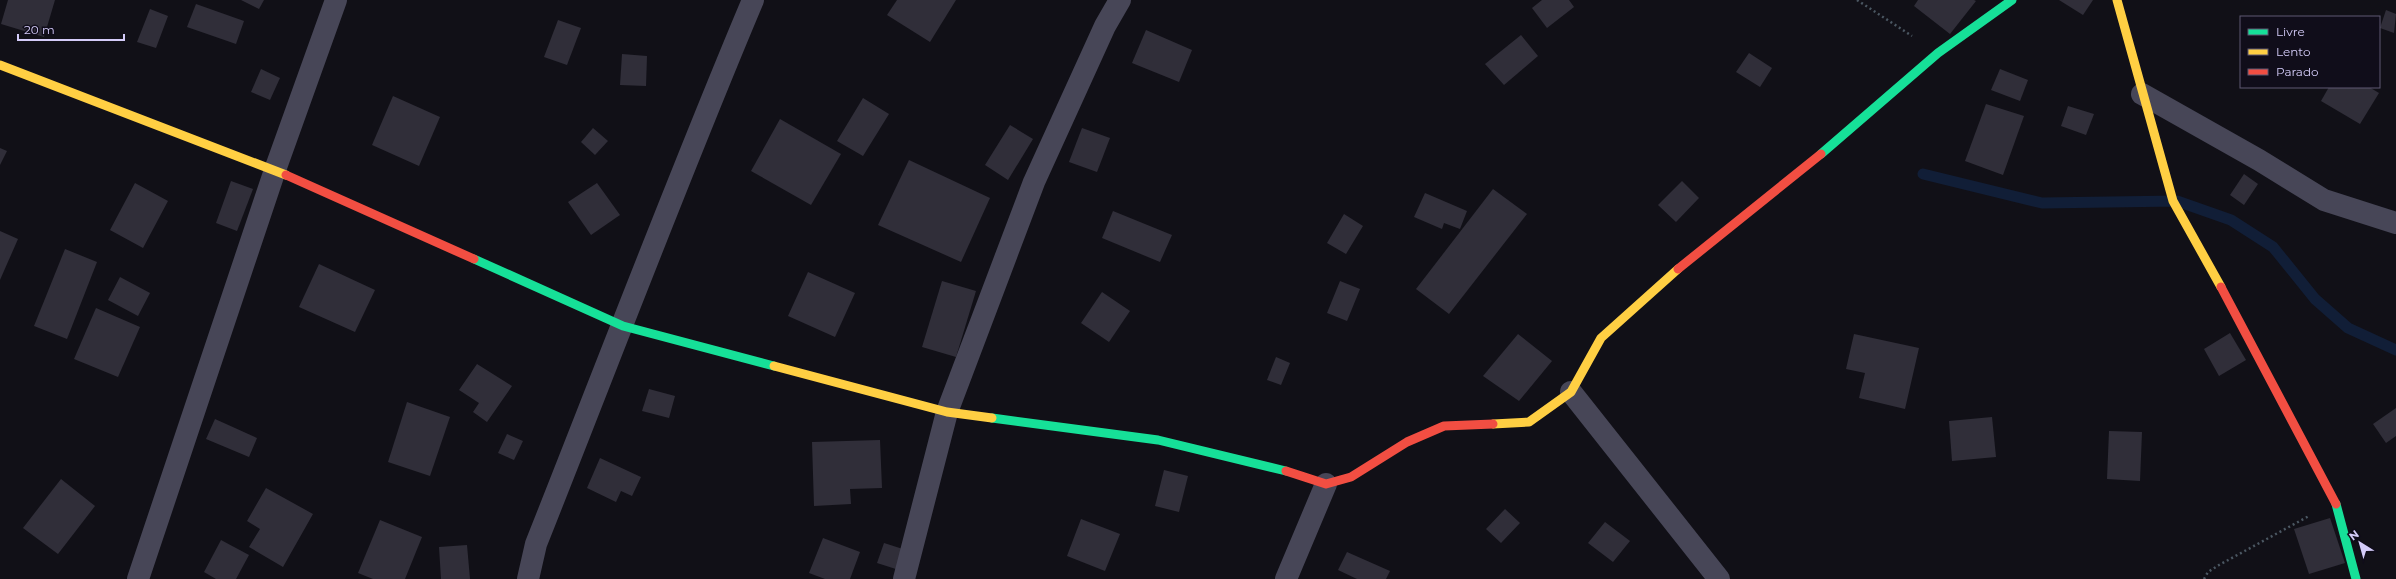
<svg xmlns="http://www.w3.org/2000/svg" width="2396" height="579" font-family="Montserrat,sans-serif">
<style>
.lines{fill:none;stroke-linecap:round;stroke-linejoin:round}
.stream{stroke:#111e37;stroke-width:11}
.building{fill:#302e39}
.path{stroke:#4b5762;stroke-width:2.5;stroke-dasharray:2 3;stroke-linecap:butt}
.street{stroke:#474657;stroke-width:22}
.fast{stroke:#16e098;stroke-width:9}
.slow{stroke:#ffcf43;stroke-width:9}
.jam{stroke:#f24e42;stroke-width:9}
</style>
<rect width="100%" height="100%" fill="#111017"/>
<g class="lines">
<!-- stream -->
<path class="stream" d="M 1923,174 L 2042,203 L 2177,201 L 2231,220 L 2273,247 L 2315,299 L 2348,328 L 2396,350"/>
</g>
<!-- building -->
<g class="building">
<path d="M 8,0 L 55,0 L 44,37 L 1,24 Z"/>
<path d="M 241,0 L 264,0 L 259,9 Z"/>
<path d="M 897,0 L 956,0 L 930,42 L 887,15 Z"/>
<path d="M 1542,0 L 1569,0 L 1574,7 L 1547,28 L 1532,8 Z"/>
<path d="M 1918,0 L 1974,0 L 1976,1 L 1950,34 L 1914,6 Z"/>
<path d="M 2059,0 L 2093,0 L 2083,15 Z"/>
<path d="M 196,4 L 244,21 L 236,44 L 187,27 Z"/>
<path d="M 150,9 L 168,16 L 156,48 L 137,42 Z"/>
<path d="M 2386,10 L 2396,14 L 2394,33 L 2380,28 Z"/>
<path d="M 558,20 L 581,28 L 567,65 L 544,57 Z"/>
<path d="M 1146,30 L 1192,50 L 1179,82 L 1132,63 Z"/>
<path d="M 1521,35 L 1538,56 L 1504,85 L 1485,64 Z"/>
<path d="M 1749,53 L 1772,68 L 1760,87 L 1736,72 Z"/>
<path d="M 622,54 L 647,56 L 646,86 L 620,85 Z"/>
<path d="M 261,69 L 280,78 L 270,100 L 251,92 Z"/>
<path d="M 2000,69 L 2028,80 L 2020,101 L 1991,90 Z"/>
<path d="M 2329,87 L 2369,87 L 2379,93 L 2360,124 L 2321,101 Z"/>
<path d="M 393,96 L 440,117 L 419,166 L 372,145 Z"/>
<path d="M 863,98 L 889,114 L 863,156 L 837,141 Z"/>
<path d="M 1986,104 L 2024,116 L 2003,175 L 1965,161 Z"/>
<path d="M 2068,106 L 2094,114 L 2086,135 L 2061,126 Z"/>
<path d="M 780,119 L 841,154 L 811,205 L 751,171 Z"/>
<path d="M 1010,125 L 1033,139 L 1008,180 L 985,165 Z"/>
<path d="M 593,128 L 608,141 L 595,155 L 581,142 Z"/>
<path d="M 1082,128 L 1110,138 L 1097,172 L 1069,162 Z"/>
<path d="M 0,148 L 7,151 L 0,165 Z"/>
<path d="M 909,160 L 990,198 L 961,262 L 878,225 Z"/>
<path d="M 2244,174 L 2258,184 L 2244,205 L 2230,195 Z"/>
<path d="M 231,181 L 253,189 L 237,231 L 216,223 Z"/>
<path d="M 1682,181 L 1699,198 L 1676,222 L 1658,205 Z"/>
<path d="M 135,183 L 168,201 L 143,248 L 110,230 Z"/>
<path d="M 597,183 L 620,215 L 591,235 L 568,202 Z"/>
<path d="M 1493,189 L 1527,214 L 1449,314 L 1416,289 Z"/>
<path d="M 1425,193 L 1467,211 L 1460,229 L 1444,223 L 1442,229 L 1414,217 Z"/>
<path d="M 1113,211 L 1172,235 L 1160,262 L 1102,238 Z"/>
<path d="M 1344,214 L 1363,226 L 1346,254 L 1327,243 Z"/>
<path d="M 0,231 L 18,239 L 0,280 Z"/>
<path d="M 65,249 L 97,262 L 67,339 L 34,326 Z"/>
<path d="M 319,264 L 375,290 L 355,332 L 299,307 Z"/>
<path d="M 808,272 L 855,293 L 835,337 L 788,316 Z"/>
<path d="M 120,277 L 150,293 L 138,316 L 108,300 Z"/>
<path d="M 942,281 L 976,291 L 956,357 L 922,347 Z"/>
<path d="M 1340,281 L 1360,289 L 1347,321 L 1327,313 Z"/>
<path d="M 1102,292 L 1130,311 L 1109,342 L 1081,323 Z"/>
<path d="M 96,308 L 140,327 L 118,377 L 74,359 Z"/>
<path d="M 2230,333 L 2246,360 L 2219,376 L 2204,349 Z"/>
<path d="M 1518,334 L 1552,361 L 1519,401 L 1483,376 Z"/>
<path d="M 1854,334 L 1919,348 L 1905,409 L 1859,398 L 1865,373 L 1846,369 Z"/>
<path d="M 1276,357 L 1290,363 L 1281,385 L 1267,380 Z"/>
<path d="M 477,364 L 512,386 L 487,422 L 473,412 L 479,403 L 459,390 Z"/>
<path d="M 649,389 L 675,396 L 669,418 L 642,411 Z"/>
<path d="M 407,402 L 450,417 L 430,476 L 388,462 Z"/>
<path d="M 2396,408 L 2396,436 L 2386,443 L 2373,424 Z"/>
<path d="M 1992,417 L 1996,457 L 1952,461 L 1949,421 Z"/>
<path d="M 215,419 L 257,438 L 249,457 L 206,439 Z"/>
<path d="M 2109,431 L 2142,432 L 2140,481 L 2107,479 Z"/>
<path d="M 507,434 L 523,441 L 514,460 L 498,453 Z"/>
<path d="M 880,440 L 882,488 L 850,489 L 851,504 L 814,506 L 812,442 Z"/>
<path d="M 600,458 L 641,477 L 632,496 L 621,491 L 616,502 L 587,488 Z"/>
<path d="M 1164,470 L 1188,476 L 1179,512 L 1155,506 Z"/>
<path d="M 61,479 L 95,506 L 58,554 L 23,528 Z"/>
<path d="M 266,488 L 313,514 L 283,567 L 249,547 L 260,529 L 247,521 Z"/>
<path d="M 1505,509 L 1520,523 L 1501,543 L 1486,529 Z"/>
<path d="M 2330,518 L 2345,563 L 2309,574 L 2294,529 Z"/>
<path d="M 1081,519 L 1120,534 L 1105,571 L 1067,556 Z"/>
<path d="M 380,520 L 422,537 L 405,579 L 373,579 L 358,573 Z"/>
<path d="M 1605,522 L 1630,541 L 1613,562 L 1588,543 Z"/>
<path d="M 823,538 L 860,552 L 850,579 L 825,579 L 809,573 Z"/>
<path d="M 221,540 L 249,555 L 236,579 L 216,579 L 204,572 Z"/>
<path d="M 884,543 L 906,550 L 899,570 L 877,563 Z"/>
<path d="M 467,545 L 470,579 L 441,579 L 439,547 Z"/>
<path d="M 1347,552 L 1390,571 L 1386,579 L 1357,579 L 1338,570 Z"/>
</g>
<g class="lines">
<!-- path -->
<g class="path">
<path d="M 1857,0 L 1912,36"/>
<path d="M 2204,579 L 2208,572 L 2219,565 L 2309,516"/>
</g>
<!-- street -->
<g class="street">
<path d="M 2142,94 L 2259,160 L 2324,200 L 2396,223"/>
<path d="M 1571,392 L 1719,579"/>
<path d="M 138,579 L 275,170 L 336,0"/>
<path d="M 528,579 L 536,544 C 608,363 677,180 753,0"/>
<path d="M 904,579 L 947,412 L 1034,182 L 1105,26 L 1120,0"/>
<path d="M 1286,579 L 1326,484"/>
</g>
<!-- fast -->
<g class="fast">
<path d="M 1821,154 L 1938,53 L 2012,0"/>
<path d="M 474,259 L 623,326 L 774,366"/>
<path d="M 992,418 L 1158,440 L 1286,471"/>
<path d="M 2336,504 L 2356,579"/>
</g>
<!-- slow -->
<g class="slow">
<path d="M 2117,0 L 2173,201 L 2221,287"/>
<path d="M 0,65 L 286,175"/>
<path d="M 774,366 L 947,412 L 992,418"/>
<path d="M 1493,424 L 1529,422 L 1571,392 L 1601,338 L 1678,269"/>
</g>
<!-- jam -->
<g class="jam">
<path d="M 286,175 L 474,259"/>
<path d="M 1678,269 L 1821,154"/>
<path d="M 2221,287 L 2336,504"/>
<path d="M 1286,471 L 1326,484 L 1351,477 L 1407,442 L 1444,426 L 1493,424"/>
</g>
</g>
<!-- legend -->
<rect x="2240" y="16" width="140" height="72" fill="#100d1a" stroke="#5e5973"/>
<rect x="2248" y="29" width="20" height="6" fill="#16e098" stroke="#5e5973"/>
<text x="2276" y="36" font-size="12" fill="#d4ccf9">Livre</text>
<rect x="2248" y="49" width="20" height="6" fill="#ffcf43" stroke="#5e5973"/>
<text x="2276" y="56" font-size="12" fill="#d4ccf9">Lento</text>
<rect x="2248" y="69" width="20" height="6" fill="#f24e42" stroke="#5e5973"/>
<text x="2276" y="76" font-size="12" fill="#d4ccf9">Parado</text>
<!-- north arrow -->
<g transform="translate(2360 543) rotate(323)" stroke="#100d1a" stroke-width="3" paint-order="stroke">
<path d="M0-3L7 15L0 10L-7 15Z" fill="#d4ccf9"/>
<text y="-6" font-size="11" font-weight="bold" text-anchor="middle" fill="#d4ccf9">N</text>
</g>
<!-- scale -->
<path d="M18 34v6h106v-6" fill="none" stroke="#d4ccf9" stroke-width="2"/>
<text x="24" y="34" font-size="12" fill="#d4ccf9" stroke="#100d1a" stroke-width="3" paint-order="stroke">20 m</text>
</svg>
